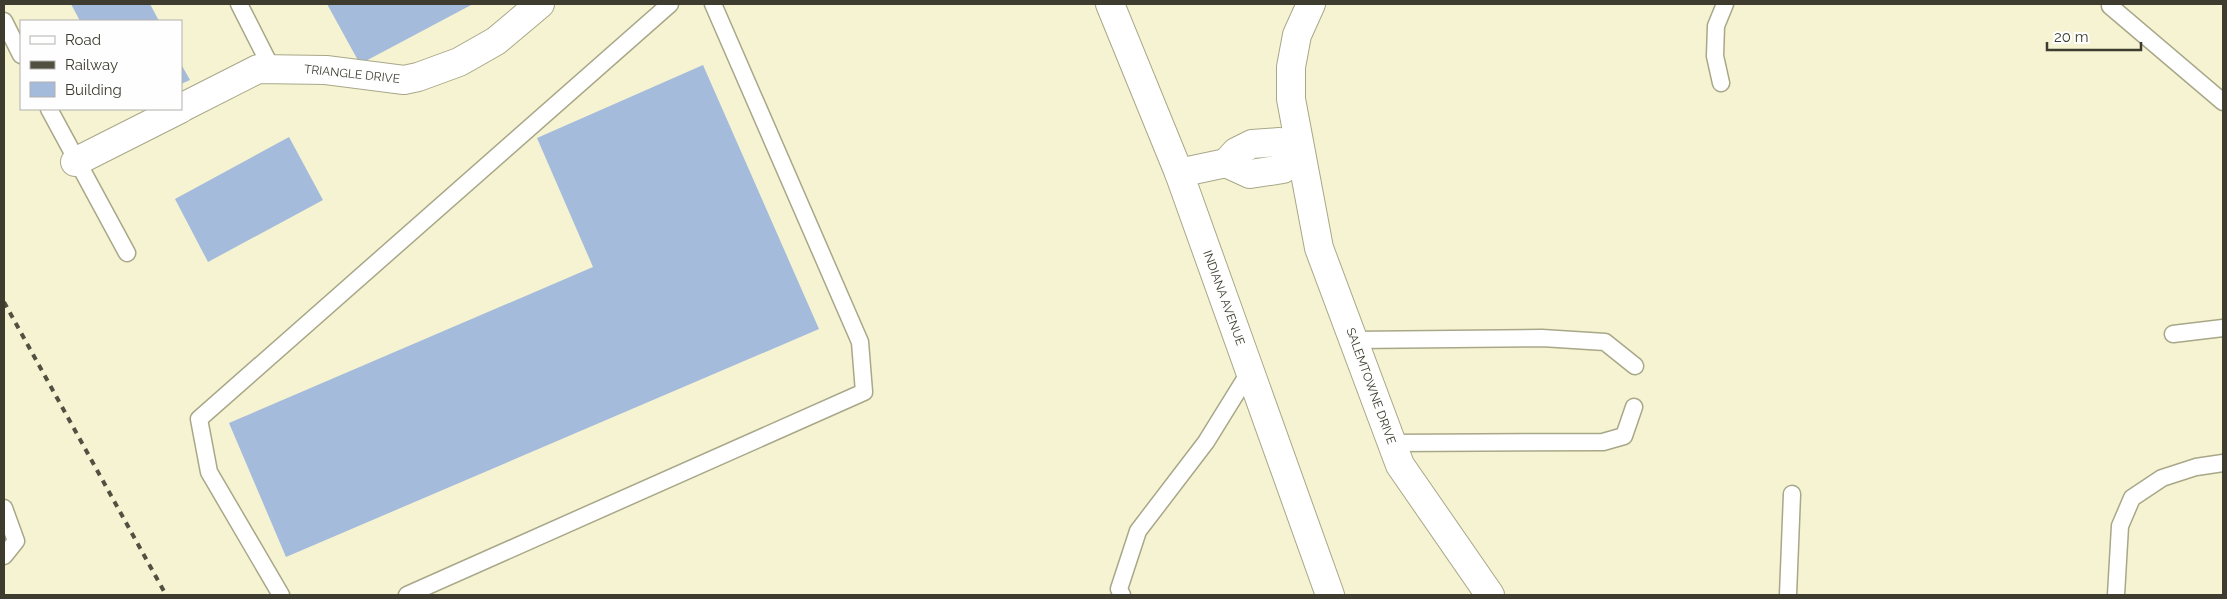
<svg xmlns="http://www.w3.org/2000/svg" width="2227" height="599" font-family="Raleway,sans-serif">
<style>
.building{fill:#a4bbdb}
.lines{fill:none;stroke-linecap:round;stroke-linejoin:round}
.service-casing{stroke:#a8a788;stroke-width:19}
.minor-casing{stroke:#a8a788;stroke-width:30}
.secondary-casing{stroke:#a8a788;stroke-width:30}
.service{stroke:#fff;stroke-width:16}
.minor{stroke:#fff;stroke-width:28}
.secondary{stroke:#fff;stroke-width:28}
.rail{stroke:#515041;stroke-width:4;stroke-dasharray:6 6;stroke-linecap:butt}
.labels{text-anchor:middle;dominant-baseline:central;stroke-width:4;stroke-linejoin:round;paint-order:stroke}
.street-label{font-size:12px;fill:#3d3c2f;stroke:#fefefe}
</style>
<rect width="100%" height="100%" fill="#f5f3d2"/>
<!-- building -->
<g class="building">
<path d="M 71,4 L 150,4 L 159,21 L 80,21 Z"/>
<path d="M 327,4 L 473,4 L 360,64 Z"/>
<path d="M 181,64 L 190,80 L 181,84 Z"/>
<path d="M 703,65 L 819,329 L 286,557 L 229,423 L 593,267 L 537,138 Z"/>
<path d="M 289,137 L 323,200 L 208,262 L 175,199 Z"/>
</g>
<g class="lines">
<defs>
<g id="service">
<path d="M 239,4 L 272,69"/>
<path d="M 2110,4 L 2110,6 L 2223,102"/>
<path d="M 4,21 L 21,55"/>
<path d="M 1721,83 L 1715,56 L 1716,26 L 1725,4"/>
<path d="M 49,109 L 127,253"/>
<path d="M 2173,334 L 2223,328"/>
<path d="M 1354,340 L 1542,338 L 1605,342 L 1635,366"/>
<path d="M 1392,443 L 1603,442 L 1624,436 L 1634,407"/>
<path d="M 4,508 L 16,541 L 4,556"/>
<path d="M 281,595 L 209,472 L 199,419 L 670,4"/>
<path d="M 407,595 L 864,392 L 860,342 L 713,4"/>
<path d="M 1122,595 L 1119,589 L 1138,531 L 1206,442 L 1250,371"/>
<path d="M 1788,595 L 1792,494"/>
<path d="M 2116,595 L 2120,526 L 2132,498 L 2162,478 L 2196,467 L 2223,463"/>
</g>
<g id="minor">
<path d="M 1311,4 L 1297,35 L 1291,67 L 1291,99 L 1319,248 L 1400,465 L 1490,595"/>
<path d="M 181,108 L 258,69 L 326,70 L 404,80 L 418,77 L 459,62 L 496,41 L 540,4"/>
<path d="M 75,162 L 180,109"/>
<path d="M 1226,163 L 1250,174 L 1283,169 L 1290,157 L 1300,154"/>
<path d="M 1179,173 L 1226,163 L 1236,152 L 1252,144 L 1279,142 L 1290,157"/>
</g>
<path id="secondary" d="M 1110,4 L 1179,173 L 1330,595"/>
</defs>
<!-- service casing -->
<use href="#service" class="service-casing"/>
<!-- minor casing -->
<use href="#minor" class="minor-casing"/>
<!-- secondary casing -->
<use href="#secondary" class="secondary-casing"/>
<!-- service -->
<use href="#service" class="service"/>
<!-- minor -->
<use href="#minor" class="minor"/>
<!-- secondary -->
<use href="#secondary" class="secondary"/>
<!-- rail -->
<path class="rail" d="M 4,302 L 166,595"/>
</g>
<g class="labels">
<!-- street labels -->
<g class="street-label">
<text transform="translate(352 74) rotate(6)">TRIANGLE DRIVE</text>
<text transform="translate(1224 298) rotate(70)">INDIANA AVENUE</text>
<text transform="translate(1371 386) rotate(70)">SALEMTOWNE DRIVE</text>
</g>
</g>
<!-- border -->
<rect width="2227" height="599" fill="none" stroke="#3d3c2f" stroke-width="10"/>
<!-- legend -->
<rect x="20" y="20" width="162" height="90" fill="#fefefe" stroke="#b1b0ab"/>
<rect x="30" y="36" width="25" height="8" fill="#ffffff" stroke="#b1b0ab"/>
<text x="65" y="45" font-size="15" fill="#3d3c2f">Road</text>
<rect x="30" y="61" width="25" height="8" fill="#515041" stroke="#b1b0ab"/>
<text x="65" y="70" font-size="15" fill="#3d3c2f">Railway</text>
<rect x="30" y="82" width="25" height="15" fill="#a4bbdb" stroke="#b1b0ab"/>
<text x="65" y="95" font-size="15" fill="#3d3c2f">Building</text>
<!-- scale -->
<path d="M2047 42v8h94v-8" fill="none" stroke="#3d3c2f" stroke-width="2.5"/>
<text x="2054" y="42" font-size="15" fill="#3d3c2f" stroke="#fefefe" stroke-width="4" paint-order="stroke">20 m</text>
</svg>
